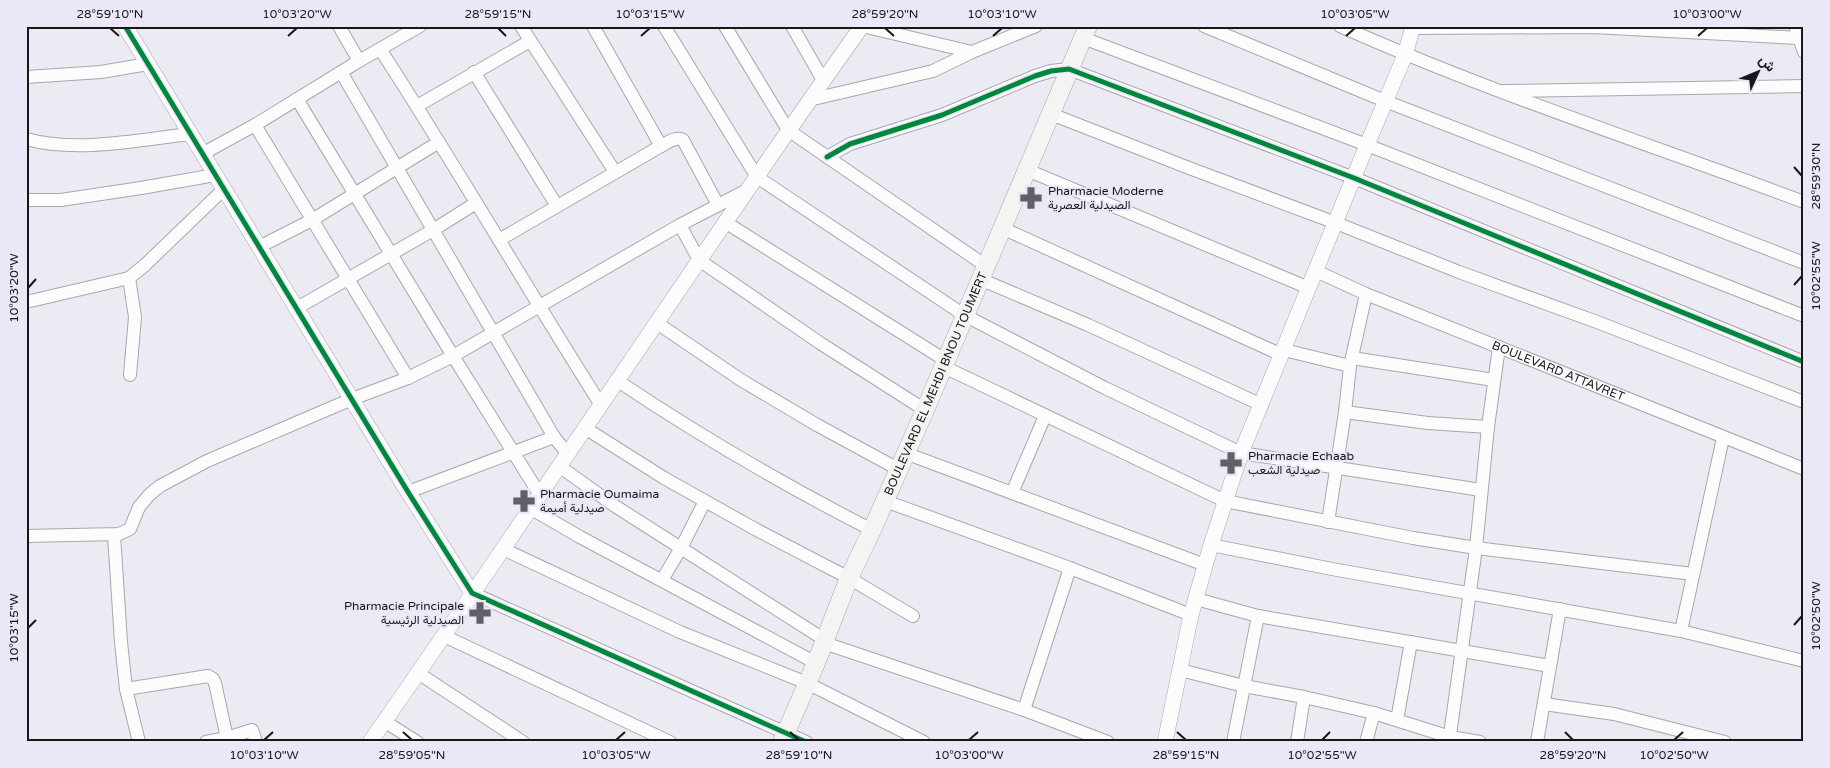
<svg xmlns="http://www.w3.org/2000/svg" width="1830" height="768" font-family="'Varela Round',Vazirmatn,sans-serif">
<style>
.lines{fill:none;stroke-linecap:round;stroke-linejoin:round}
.minor-casing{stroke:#a9a7ae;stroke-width:14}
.tertiary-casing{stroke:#a9a7ae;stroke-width:16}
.secondary-casing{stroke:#a9a7ae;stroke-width:19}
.minor{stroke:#fcfcfd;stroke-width:12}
.tertiary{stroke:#fcfcfd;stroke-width:15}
.secondary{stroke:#f6f3f3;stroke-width:18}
.cycleway-casing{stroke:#ebe7f6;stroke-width:8}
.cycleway{stroke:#00873e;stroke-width:5}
.ticks{fill:none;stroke:#18161b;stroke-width:2}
.labels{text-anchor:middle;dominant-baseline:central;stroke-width:4;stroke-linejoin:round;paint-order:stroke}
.poi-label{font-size:12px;fill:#18161b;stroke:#ebe7f6;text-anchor:start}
.street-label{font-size:12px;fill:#18161b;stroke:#ebe7f6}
.neatline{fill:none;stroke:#18161b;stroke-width:2}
.ticks-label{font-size:12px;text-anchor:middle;fill:#18161b}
</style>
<rect width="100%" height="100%" fill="#eceaf2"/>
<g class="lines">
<defs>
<g id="minor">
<path d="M 339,26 L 359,61"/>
<path d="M 521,26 L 615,172"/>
<path d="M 664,26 L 757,177 L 964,315 L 1105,388 L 1241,453 L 1481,490"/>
<path d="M 725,26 L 788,130 L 986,266"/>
<path d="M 792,26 L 823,80"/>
<path d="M 862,26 L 972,52"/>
<path d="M 1204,26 L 1385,101 L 1804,263"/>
<path d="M 1340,26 C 1491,93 1649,144 1804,202"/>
<path d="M 1795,26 L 1804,52"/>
<path d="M 1413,28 L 1593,27 L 1799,38"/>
<path d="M 1083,38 L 1367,145 L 1804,316"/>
<path d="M 380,49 C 456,166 526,287 601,405"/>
<path d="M 341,72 L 554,437 L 568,454"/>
<path d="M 474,72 L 557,206"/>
<path d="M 26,77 L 101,72 L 148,64"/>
<path d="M 1504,91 L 1804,86"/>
<path d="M 297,99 L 453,356 L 540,495"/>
<path d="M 809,100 L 933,71 L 972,52 L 1036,26"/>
<path d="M 417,106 L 530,41"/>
<path d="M 1051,114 L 1189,168 L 1336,223 L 1459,272 L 1597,322 L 1804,402"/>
<path d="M 255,125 L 408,378"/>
<path d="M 26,139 C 77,153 138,140 190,134"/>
<path d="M 661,146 C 667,143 676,136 683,140 L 718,205"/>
<path d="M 202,154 L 255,125 L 359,61 L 420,26"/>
<path d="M 827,157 L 850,144 L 942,115 L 1035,76 L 1051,71 L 1069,69 L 1354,178 L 1804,362"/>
<path d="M 1027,170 L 1309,288"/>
<path d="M 26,200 L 61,200 L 141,188 L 215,175"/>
<path d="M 725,222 L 945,360"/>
<path d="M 680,225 L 699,260 L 820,343 L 925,410"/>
<path d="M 1002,228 L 1282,355"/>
<path d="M 499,240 L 661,146 L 593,26"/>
<path d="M 259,247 L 312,220 L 439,142"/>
<path id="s1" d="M 1316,271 L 1366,294 L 1804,469"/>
<path d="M 129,278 L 135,317 L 130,375"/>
<path d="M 980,279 L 1088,325 L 1262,405"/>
<path d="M 26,302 L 129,278 L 145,265 L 224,189"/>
<path d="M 297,308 L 433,230 L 476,203"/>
<path d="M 657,323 L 741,380 L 817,425 L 898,469"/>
<path d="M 1284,350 L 1350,366"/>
<path d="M 1352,358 L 1494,380"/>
<path d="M 942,366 L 1225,501 L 1413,538 L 1476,548 L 1693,574"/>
<path d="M 618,381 C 700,436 784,485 872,530"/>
<path d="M 1345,412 L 1428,423 L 1488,427"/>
<path d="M 585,428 L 664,478 L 755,529 L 849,578 L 913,616"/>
<path d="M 905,453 L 1205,565"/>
<path d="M 559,466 L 615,506 L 825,640"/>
<path d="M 408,492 L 554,437"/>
<path d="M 1012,493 L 1045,416"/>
<path d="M 885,501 L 1070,568 L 1191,615"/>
<path d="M 530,508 L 580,537 L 816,663"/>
<path d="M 1328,522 L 1345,412 L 1350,366 L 1366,294"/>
<path d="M 114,535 L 121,642 L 126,689 L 139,742"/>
<path d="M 26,536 L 119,534 L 130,529 L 139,507 L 149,495 L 160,486 L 207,461 L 352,399 L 408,378 L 453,356 L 680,225 L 747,190"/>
<path d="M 1211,545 L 1332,569 L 1681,631 L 1804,661"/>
<path d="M 503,549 L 680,632 L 807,683 L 924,742"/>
<path d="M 662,580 L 681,548 L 705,501"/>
<path d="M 472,593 L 806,742"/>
<path d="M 1196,599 L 1258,616 L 1550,666"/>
<path d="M 1681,631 L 1723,438"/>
<path d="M 444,636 L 670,742"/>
<path d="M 824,643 L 1024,710 L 1108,742"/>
<path d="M 1180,670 L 1244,686 L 1304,697 L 1374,713 L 1450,737 L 1480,742"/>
<path d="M 418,673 L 523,742"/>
<path d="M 126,689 L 208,676 L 213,679 L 215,683 L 227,738"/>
<path d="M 1544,704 L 1614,714 L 1725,742"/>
<path d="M 1024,710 L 1070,568"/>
<path d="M 1397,720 L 1411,642"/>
<path d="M 384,721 L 417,742"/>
<path d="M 206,742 L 227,738 L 252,730 L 256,742"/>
<path d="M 1233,742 L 1258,616"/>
<path d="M 1297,742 L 1304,697"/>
<path d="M 1366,742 L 1374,713"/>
<path d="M 1449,742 L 1476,548 L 1488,427 L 1499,347"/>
<path d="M 1537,742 L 1560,609"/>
</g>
<g id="tertiary">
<path d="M 125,26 L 408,492 L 472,593"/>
<path d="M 370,742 C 536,505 694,262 862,26"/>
<path d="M 1165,742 L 1191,615 L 1211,545 L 1241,453 L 1367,145 L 1405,55 L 1413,26"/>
</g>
<g id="secondary">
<path id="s2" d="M 782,742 L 816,663 L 849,578 L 872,530 L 925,410 L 1088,26"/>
</g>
</defs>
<!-- minor casing -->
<use href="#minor" class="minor-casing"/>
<!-- tertiary casing -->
<use href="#tertiary" class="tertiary-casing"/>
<!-- secondary casing -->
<use href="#secondary" class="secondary-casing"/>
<!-- minor -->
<use href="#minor" class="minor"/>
<!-- tertiary -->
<use href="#tertiary" class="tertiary"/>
<!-- secondary -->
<use href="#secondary" class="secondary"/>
<defs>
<g id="cycleway">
<path d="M 125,26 L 408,492 L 472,593 L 806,742"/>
<path d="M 827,157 L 850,144 L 942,115 L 1035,76 L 1051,71 L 1069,69 L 1354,178 L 1804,362"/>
</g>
</defs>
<!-- cycleway casing -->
<use href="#cycleway" class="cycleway-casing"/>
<!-- cycleway -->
<use href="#cycleway" class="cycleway"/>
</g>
<!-- ticks -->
<path class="ticks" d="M 110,28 L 119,36M 498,28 L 506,36M 885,28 L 894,36M 288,36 L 297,28M 641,36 L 650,28M 993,36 L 1002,28M 1346,36 L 1355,28M 1698,36 L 1707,28M 1794,167 L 1802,176M 1794,285 L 1802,276M 28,288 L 36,279M 1794,625 L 1802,616M 28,628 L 36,620M 403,732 L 412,740M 790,732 L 799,740M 1177,732 L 1186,740M 1565,732 L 1573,740M 264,740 L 273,732M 616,740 L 625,732M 969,740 L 978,732M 1322,740 L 1330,732M 1674,740 L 1683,732"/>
<!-- icons -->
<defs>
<symbol id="pharmacy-bare" viewBox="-9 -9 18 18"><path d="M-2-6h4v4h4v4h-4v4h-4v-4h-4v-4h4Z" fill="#626066" stroke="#ebe7f6" stroke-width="2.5" paint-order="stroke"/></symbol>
</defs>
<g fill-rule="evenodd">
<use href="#pharmacy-bare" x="1015" y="182" width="32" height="32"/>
<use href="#pharmacy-bare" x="1215" y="447" width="32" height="32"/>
<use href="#pharmacy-bare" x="508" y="485" width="32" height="32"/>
<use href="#pharmacy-bare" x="464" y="597" width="32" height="32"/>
</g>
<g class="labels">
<!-- poi labels -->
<g class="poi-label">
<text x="1048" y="191">Pharmacie Moderne<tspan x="1048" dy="14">الصيدلية العصرية</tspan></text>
<text x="1248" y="456">Pharmacie Echaab<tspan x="1248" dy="14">صيدلية الشعب</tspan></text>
<text x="540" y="494">Pharmacie Oumaima<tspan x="540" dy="14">صيدلية أميمة</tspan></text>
<text x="464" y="606" text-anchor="end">Pharmacie Principale<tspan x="464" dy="14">الصيدلية الرئيسية</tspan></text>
</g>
<!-- street labels -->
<g class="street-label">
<text stroke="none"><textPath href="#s1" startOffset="262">BOULEVARD ATTAVRET</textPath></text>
<text stroke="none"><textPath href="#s2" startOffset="390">BOULEVARD EL MEHDI BNOU TOUMERT</textPath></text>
</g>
</g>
<!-- border -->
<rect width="1830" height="768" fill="none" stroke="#ebe7f6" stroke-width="55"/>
<!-- north arrow -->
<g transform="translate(1758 72) rotate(46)" stroke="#ebe7f6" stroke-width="4" paint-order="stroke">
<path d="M0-4L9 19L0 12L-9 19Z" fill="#18161b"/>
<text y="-8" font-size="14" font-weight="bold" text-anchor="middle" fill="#18161b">ش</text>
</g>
<rect x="28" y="28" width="1774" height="712" class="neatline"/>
<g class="ticks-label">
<text x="110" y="18">28°59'10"N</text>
<text x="297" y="18">10°03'20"W</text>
<text x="498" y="18">28°59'15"N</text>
<text x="650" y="18">10°03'15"W</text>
<text x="885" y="18">28°59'20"N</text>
<text x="1002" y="18">10°03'10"W</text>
<text x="1355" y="18">10°03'05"W</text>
<text x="1707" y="18">10°03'00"W</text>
<text transform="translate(1816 176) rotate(-90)" y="4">28°59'30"N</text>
<text transform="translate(1816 276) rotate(-90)" y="4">10°02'55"W</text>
<text transform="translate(14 288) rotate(-90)" y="4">10°03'20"W</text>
<text transform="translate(1816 616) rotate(-90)" y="4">10°02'50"W</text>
<text transform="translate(14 628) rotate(-90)" y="4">10°03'15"W</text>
<text x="264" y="759">10°03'10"W</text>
<text x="412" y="759">28°59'05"N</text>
<text x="616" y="759">10°03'05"W</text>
<text x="799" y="759">28°59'10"N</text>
<text x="969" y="759">10°03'00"W</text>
<text x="1186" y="759">28°59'15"N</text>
<text x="1322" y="759">10°02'55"W</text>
<text x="1573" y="759">28°59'20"N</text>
<text x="1674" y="759">10°02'50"W</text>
</g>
</svg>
